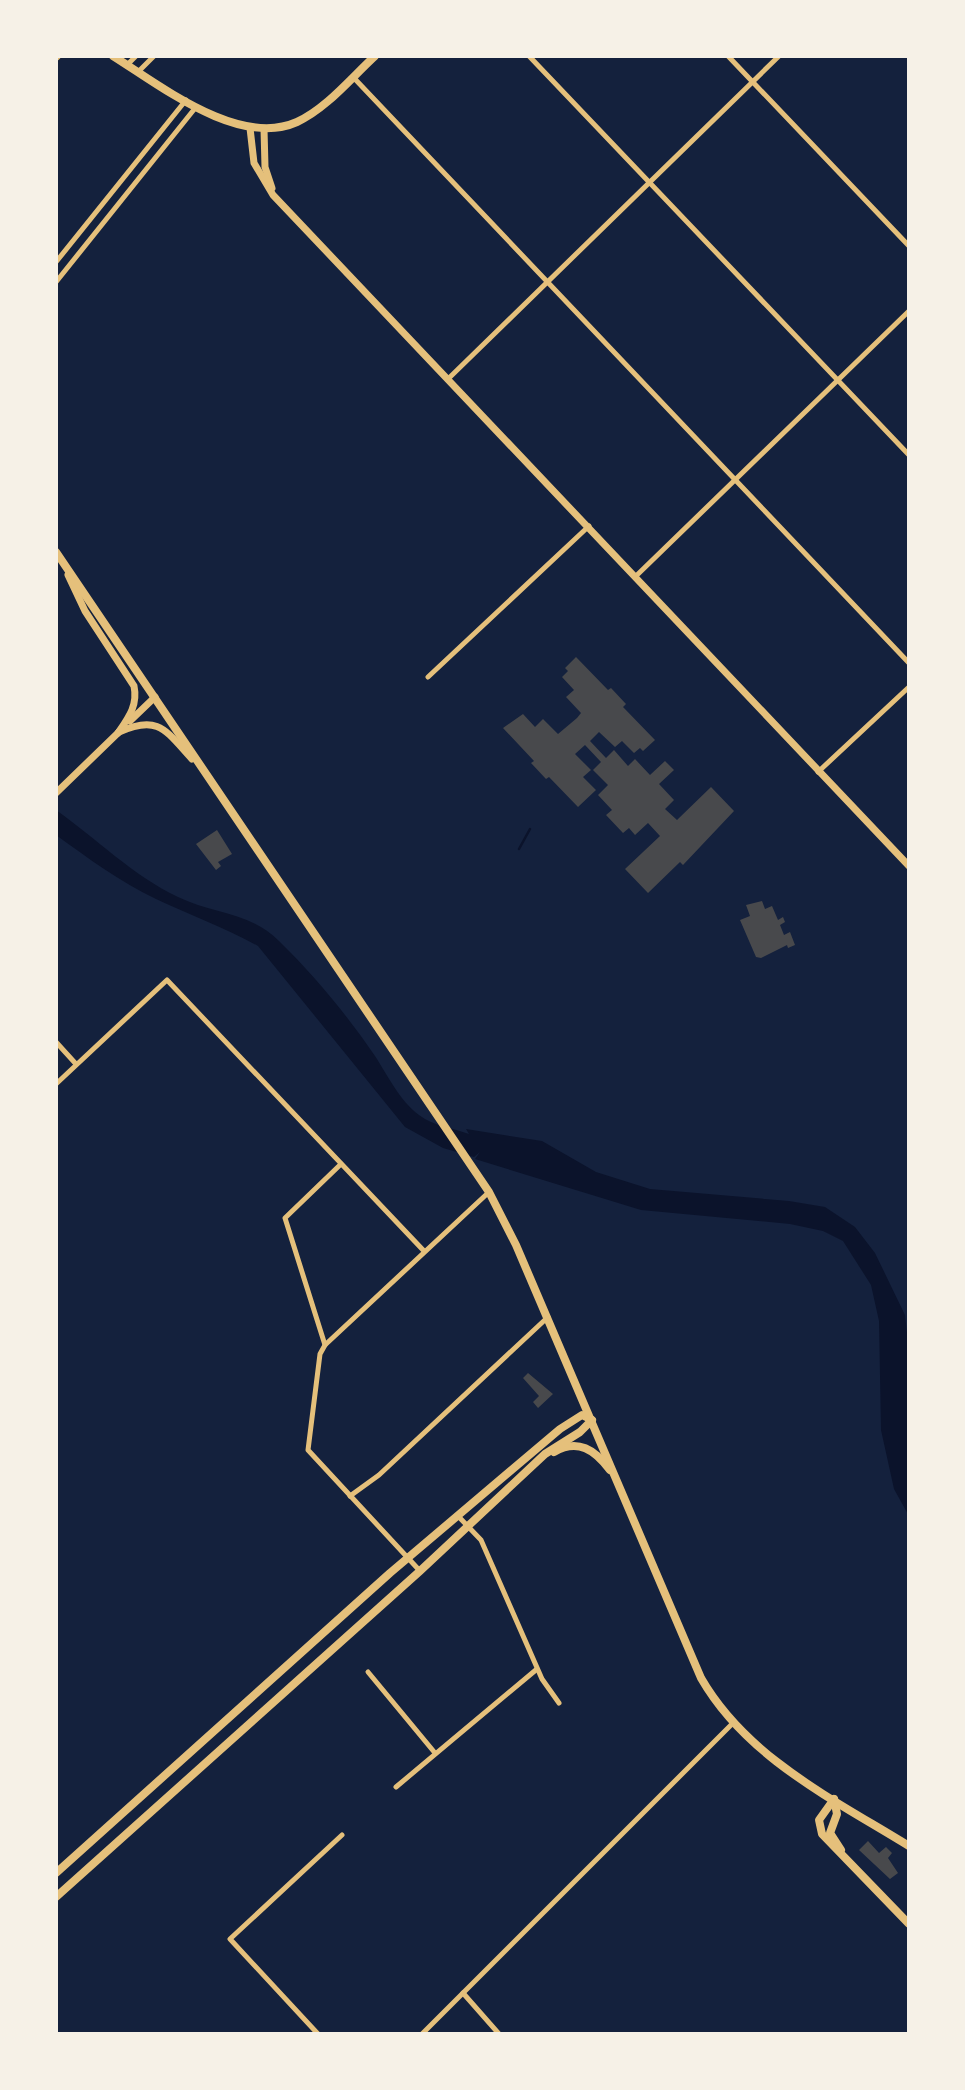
<svg xmlns="http://www.w3.org/2000/svg" width="965" height="2090" font-family="Manrope,sans-serif">
<style>
.water{fill:#0b132b}
.lines{fill:none;stroke-linecap:round;stroke-linejoin:round}
.stream{stroke:#0b132b;stroke-width:2.5}
.building{fill:#48494c}
.minor{stroke:#e5c07b;stroke-width:5}
.tertiary{stroke:#e5c07b;stroke-width:7}
.secondary{stroke:#e5c07b;stroke-width:8}
</style>
<rect width="100%" height="100%" fill="#14213d"/>
<!-- water -->
<path class="water" d="M 56,810 C 97,839 132,875 178,897 C 213,914 250,912 279,941 C 314,975 347,1015 375,1056 C 388,1076 400,1101 419,1115 C 433,1126 453,1128 469,1134 L 466,1129 L 542,1141 L 596,1172 L 650,1189 L 789,1201 L 825,1207 L 855,1227 L 875,1253 L 905,1315 L 909,1351 L 909,1516 L 894,1489 L 881,1430 L 879,1321 L 871,1285 L 843,1241 L 823,1231 L 790,1224 L 641,1210 L 475,1159 L 480,1152 L 474,1157 L 443,1148 L 405,1127 L 258,946 C 225,928 190,915 156,899 C 120,882 88,858 56,835 Z"/>
<g class="lines">
<!-- stream -->
<path class="stream" d="M 519,849 L 530,829"/>
</g>
<!-- building -->
<g class="building">
<path d="M 576,657 L 608,690 L 611,688 L 626,704 L 623,707 L 655,740 L 643,751 L 640,748 L 634,753 L 622,741 L 615,747 L 599,732 L 590,741 L 606,758 L 614,750 L 628,766 L 635,759 L 650,775 L 665,761 L 674,770 L 659,784 L 674,800 L 665,809 L 677,820 L 711,787 L 734,811 L 683,865 L 680,862 L 648,893 L 625,869 L 660,836 L 648,823 L 635,835 L 629,828 L 623,833 L 606,815 L 612,810 L 598,795 L 608,785 L 593,770 L 601,762 L 585,745 L 575,754 L 591,770 L 583,777 L 596,790 L 578,807 L 549,777 L 546,779 L 531,763 L 534,761 L 503,728 L 523,714 L 535,727 L 543,719 L 558,734 L 577,718 L 581,713 L 566,697 L 574,690 L 562,677 L 568,671 L 565,668 Z"/>
<path d="M 217,830 L 232,854 L 218,862 L 221,866 L 216,870 L 196,844 Z"/>
<path d="M 762,901 L 765,909 L 772,906 L 778,920 L 783,917 L 785,922 L 780,925 L 784,935 L 790,932 L 795,945 L 788,948 L 787,945 L 761,958 L 756,957 L 740,920 L 750,916 L 746,905 Z"/>
<path d="M 528,1373 L 553,1394 L 538,1408 L 533,1402 L 539,1396 L 523,1378 Z"/>
<path d="M 868,1841 L 879,1853 L 886,1847 L 892,1853 L 888,1858 L 898,1873 L 890,1879 L 859,1850 Z"/>
</g>
<g class="lines">
<!-- minor -->
<g class="minor">
<path d="M 529,56 L 909,455"/>
<path d="M 728,56 L 909,246"/>
<path d="M 127,65 L 136,56"/>
<path d="M 138,72 L 154,56"/>
<path d="M 353,77 L 909,663"/>
<path d="M 56,262 L 186,100"/>
<path d="M 56,282 L 196,107"/>
<path d="M 448,379 L 779,56"/>
<path d="M 636,576 L 909,311"/>
<path d="M 428,677 L 589,526"/>
<path d="M 818,772 L 909,687"/>
<path d="M 56,1042 L 76,1064"/>
<path d="M 56,1084 L 167,980 L 424,1251"/>
<path d="M 325,1345 L 285,1218 L 341,1164"/>
<path d="M 350,1496 L 379,1475 L 548,1317"/>
<path d="M 458,1516 L 481,1540 L 542,1679 L 559,1703"/>
<path d="M 420,1571 L 308,1450 L 320,1354 L 325,1345 L 489,1192"/>
<path d="M 368,1672 L 435,1753"/>
<path d="M 396,1787 L 537,1669"/>
<path d="M 463,1993 L 499,2034"/>
<path d="M 318,2034 L 230,1939 L 342,1835"/>
<path d="M 422,2034 L 732,1724"/>
</g>
<!-- tertiary -->
<g class="tertiary">
<path d="M 250,128 L 254,163 L 273,195 L 909,866"/>
<path d="M 264,129 L 265,167 L 272,188"/>
<path d="M 68,575 L 85,611 L 134,686 C 138,705 129,717 118,733"/>
<path d="M 130,721 L 155,697"/>
<path d="M 119,732 C 159,714 166,731 192,759"/>
<path d="M 56,793 L 121,730"/>
</g>
<!-- secondary -->
<g class="secondary">
<path d="M 113,56 C 161,86 239,148 297,122 C 327,108 351,78 375,56"/>
<path d="M 56,57 L 57,56"/>
<path d="M 56,552 L 489,1192 L 516,1245 L 701,1678 C 747,1758 833,1799 909,1846"/>
<path d="M 554,1452 C 578,1438 595,1450 610,1470"/>
<path d="M 834,1799 L 819,1820 L 822,1834 L 909,1924"/>
<path d="M 834,1799 L 837,1814 L 830,1833 L 841,1850"/>
<path d="M 56,1873 L 390,1573 L 560,1429 L 582,1415 L 592,1420"/>
<path d="M 56,1897 L 420,1571 L 545,1454 L 580,1432 L 592,1420"/>
</g>
</g>
<!-- border -->
<rect width="965" height="2090" fill="none" stroke="#f6f1e7" stroke-width="116"/>
</svg>
